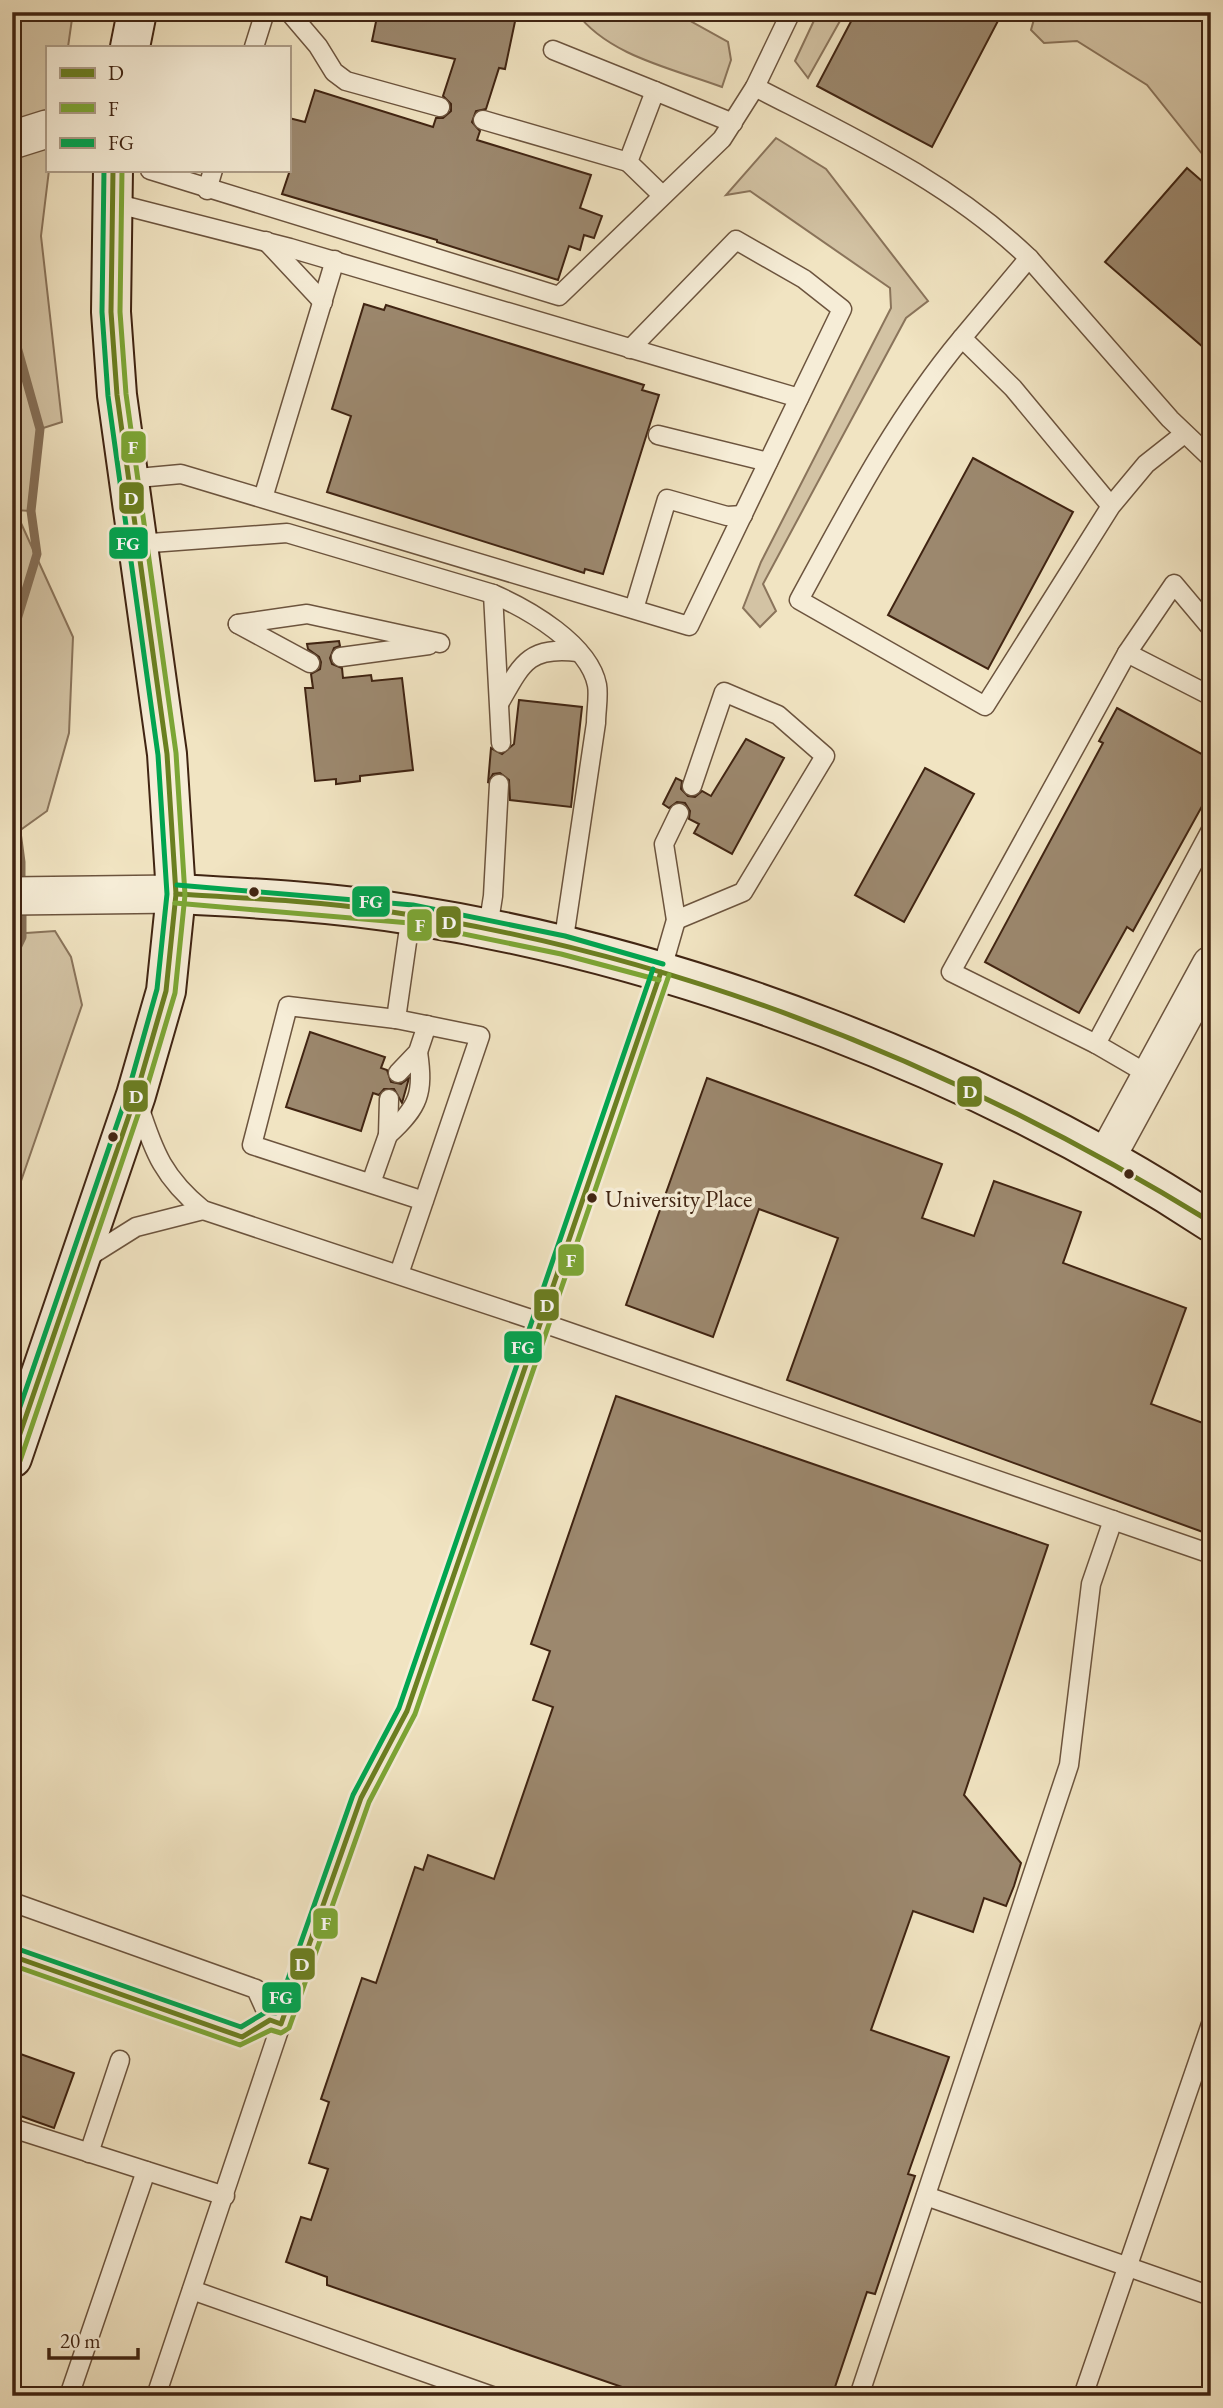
<svg xmlns="http://www.w3.org/2000/svg" width="1223" height="2408" font-family="'EB Garamond',serif">
<style>
.green{fill:#d3c3a4;stroke:#8a745b;stroke-width:2}
.lines{fill:none;stroke-linecap:round;stroke-linejoin:round}
.stream{stroke:#867058;stroke-width:9}
.building{fill:#9c886e;stroke:#402412;stroke-width:2}
.lane-casing{stroke:#6c543e;stroke-width:21}
.street-casing{stroke:#6c543e;stroke-width:40}
.secondary-casing{stroke:#402412;stroke-width:42}
.lane{stroke:#f6edd7;stroke-width:18}
.street{stroke:#f6edd7;stroke-width:37}
.secondary{stroke:#f6edd7;stroke-width:38}
.bus-1-casing{stroke:#f6edd7;stroke-width:10}
.bus-2-casing{stroke:#f6edd7;stroke-width:10}
.bus-3-casing{stroke:#f6edd7;stroke-width:10}
.bus-1{stroke:#6b7f21;stroke-width:5}
.bus-2{stroke:#7ca635;stroke-width:5}
.bus-3{stroke:#00a651;stroke-width:5}
.bus-dot{fill:#402412;stroke:#f6edd7;stroke-width:2.5}
.labels{text-anchor:middle;dominant-baseline:central;stroke-width:7;stroke-linejoin:round;paint-order:stroke}
.bus-label{font-size:24px;fill:#402412;stroke:#f6edd7;text-anchor:start}
.line-badge{stroke:#f6edd7;stroke-width:2.5}
.badge-label{font-size:19px;text-anchor:middle;font-weight:bold;fill:#fff}
</style>
<rect width="100%" height="100%" fill="#f1e4c2"/>
<filter id="stains"><feTurbulence type="fractalNoise" baseFrequency=".00286" numOctaves="4"/><feColorMatrix values="0 0 0 0 .2 0 0 0 0 .09 0 0 0 0 .02 0 0 0 .5 -.17"/></filter>
<radialGradient id="worn" r=".72"><stop offset=".6" stop-color="#630" stop-opacity="0"/><stop offset="1" stop-color="#630" stop-opacity=".3"/></radialGradient>
<!-- green -->
<g class="green">
<path d="M 12,12 L 73,12 L 68,47 L 47,47 L 49,170 L 41,236 L 62,422 L 40,429 L 31,511 L 15,510 L 73,637 L 69,733 L 47,811 L 12,836 Z"/>
<path d="M 576,12 L 674,12 L 728,42 L 731,60 L 722,87 C 674,69 608,56 576,12 Z"/>
<path d="M 818,12 L 845,12 L 808,78 L 795,61 Z"/>
<path d="M 1036,12 L 1211,12 L 1211,165 L 1147,85 L 1077,41 L 1044,43 L 1031,30 Z"/>
<path d="M 776,138 L 826,169 L 928,301 L 906,318 L 763,584 L 776,611 L 760,627 L 743,608 L 761,562 L 891,308 L 890,288 L 750,191 L 726,195 Z"/>
<path d="M 55,931 L 71,957 L 82,1005 L 12,1207 L 12,934 Z"/>
</g>
<g class="lines">
<!-- stream -->
<g class="stream">
<path d="M 12,329 L 40,429 L 31,511 L 37,554 L 12,636"/>
<path d="M 12,794 L 21,862 L 21,889"/>
<path d="M 12,958 L 22,937 L 22,903"/>
</g>
</g>
<!-- building -->
<g class="building">
<path d="M 378,12 L 517,12 L 505,69 L 499,68 L 486,109 L 476,111 L 472,122 L 480,131 L 477,140 L 591,175 L 580,208 L 602,216 L 594,238 L 584,235 L 580,250 L 569,246 L 558,280 L 437,242 L 437,240 L 282,194 L 289,173 L 289,118 L 305,122 L 315,90 L 433,127 L 436,118 L 443,118 L 451,111 L 451,104 L 443,96 L 455,59 L 372,41 Z"/>
<path d="M 856,12 L 986,12 L 999,19 L 932,147 L 817,86 Z"/>
<path d="M 1187,168 L 1211,189 L 1211,354 L 1105,262 Z"/>
<path d="M 364,304 L 384,310 L 386,305 L 644,385 L 642,390 L 659,395 L 603,574 L 585,569 L 584,573 L 327,492 L 351,416 L 332,409 Z"/>
<path d="M 973,458 L 1073,512 L 988,669 L 888,615 Z"/>
<path d="M 339,641 L 340,646 L 334,648 L 330,658 L 332,664 L 342,668 L 343,678 L 371,675 L 372,681 L 402,678 L 413,770 L 360,776 L 360,781 L 336,784 L 336,779 L 315,781 L 305,688 L 313,688 L 311,674 L 320,669 L 321,662 L 319,657 L 308,649 L 307,644 Z"/>
<path d="M 519,700 L 582,707 L 571,807 L 510,800 L 509,780 L 500,773 L 493,774 L 488,783 L 491,748 L 502,754 L 514,744 Z"/>
<path d="M 1117,708 L 1211,759 L 1211,790 L 1133,931 L 1127,927 L 1079,1013 L 985,962 L 1103,743 L 1099,741 Z"/>
<path d="M 746,739 L 784,758 L 732,854 L 694,833 L 699,824 L 689,819 L 690,811 L 685,803 L 677,802 L 669,808 L 663,804 L 676,778 L 682,781 L 681,789 L 688,796 L 695,797 L 702,791 L 711,796 Z"/>
<path d="M 925,768 L 974,794 L 904,922 L 855,895 Z"/>
<path d="M 310,1032 L 385,1057 L 381,1068 L 387,1070 L 391,1082 L 401,1084 L 409,1078 L 402,1103 L 394,1089 L 384,1089 L 379,1095 L 373,1093 L 361,1131 L 286,1107 Z"/>
<path d="M 707,1078 L 942,1164 L 922,1218 L 974,1236 L 994,1181 L 1081,1212 L 1063,1263 L 1186,1308 L 1151,1404 L 1211,1426 L 1211,1535 L 787,1380 L 838,1238 L 759,1209 L 713,1337 L 626,1305 Z"/>
<path d="M 616,1396 L 1048,1545 L 964,1795 L 1021,1863 L 1014,1886 L 1006,1906 L 984,1898 L 973,1932 L 913,1911 L 871,2030 L 949,2057 L 908,2174 L 915,2176 L 875,2294 L 867,2292 L 832,2396 L 648,2396 L 327,2285 L 327,2277 L 286,2262 L 301,2217 L 311,2220 L 328,2169 L 309,2163 L 329,2102 L 321,2099 L 362,1978 L 376,1983 L 415,1867 L 423,1870 L 428,1855 L 494,1879 L 553,1707 L 533,1700 L 550,1651 L 531,1644 Z"/>
<path d="M 12,2051 L 74,2073 L 54,2128 L 12,2113 Z"/>
</g>
<g class="lines">
<defs>
<g id="lane">
<path d="M 289,12 L 318,46 L 334,72 L 346,81 L 440,107"/>
<path d="M 254,47 L 265,12"/>
<path d="M 553,50 L 655,91"/>
<path d="M 755,87 C 852,137 950,182 1029,258 L 1170,419 L 1211,458"/>
<path d="M 483,120 L 628,162"/>
<path d="M 150,170 L 559,296 L 722,139 L 755,87 L 791,12"/>
<path d="M 207,190 L 213,170"/>
<path d="M 662,195 L 628,162 L 655,91 L 733,123"/>
<path d="M 110,202 L 290,248 L 799,398"/>
<path d="M 266,241 L 323,302"/>
<path d="M 962,338 L 1029,258"/>
<path d="M 658,435 L 768,462"/>
<path d="M 127,479 L 181,474 L 689,626 L 842,309 L 804,279 L 736,240 L 630,349"/>
<path d="M 263,498 L 335,260"/>
<path d="M 1111,506 L 1013,388 L 962,338 C 896,417 848,510 799,600 L 985,706 L 1111,506 L 1146,464 L 1184,434"/>
<path d="M 137,544 L 287,533 L 493,594 C 528,609 589,644 597,685 C 599,696 596,711 596,723 L 563,945"/>
<path d="M 493,594 L 501,743"/>
<path d="M 634,609 L 667,499 L 727,516 L 743,515"/>
<path d="M 238,624 L 307,614 L 440,643"/>
<path d="M 238,624 L 310,663"/>
<path d="M 1127,653 L 1211,696"/>
<path d="M 341,657 L 429,645"/>
<path d="M 500,702 C 522,663 529,646 578,652"/>
<path d="M 676,920 L 743,892 L 825,756 L 778,715 L 724,692 L 692,786"/>
<path d="M 488,928 L 493,896 L 499,784"/>
<path d="M 396,1019 L 411,914"/>
<path d="M 1096,1044 L 1211,830"/>
<path d="M 398,1073 L 418,1052 L 427,1025"/>
<path d="M 1151,1076 L 1096,1044 L 951,972 L 1127,653 L 1174,584 L 1211,628"/>
<path d="M 139,1106 C 154,1153 164,1178 203,1210 L 540,1322 L 1211,1554"/>
<path d="M 388,1135 C 419,1107 424,1093 418,1052"/>
<path d="M 371,1183 L 388,1135 L 389,1099"/>
<path d="M 85,1259 L 136,1227 L 203,1210"/>
<path d="M 399,1274 L 480,1036 L 396,1019 L 288,1006 L 252,1145 L 424,1201"/>
<path d="M 12,1902 L 256,1989 L 270,2020"/>
<path d="M 12,1956 L 242,2037 L 270,2020 L 281,2024 L 361,1798 L 407,1711 L 661,972 L 676,920 L 664,844 L 679,813"/>
<path d="M 12,2128 L 225,2196"/>
<path d="M 89,2153 L 120,2060"/>
<path d="M 926,2196 L 1211,2296"/>
<path d="M 192,2290 L 492,2396"/>
<path d="M 69,2396 L 146,2171"/>
<path d="M 156,2396 L 281,2024"/>
<path d="M 859,2396 L 1069,1765 L 1091,1584 L 1113,1520"/>
<path d="M 1083,2396 L 1211,2024"/>
</g>
<g id="street">
<path d="M 12,140 L 47,129"/>
<path d="M 12,896 L 176,894"/>
<path d="M 1106,1158 L 1211,965"/>
</g>
<g id="secondary">
<path d="M 130,47 L 137,12"/>
<path d="M 176,894 C 254,898 334,902 412,915 C 683,958 981,1071 1211,1222"/>
<path d="M 12,1458 L 136,1095 L 166,991 L 176,894 L 167,754 L 117,395 L 111,312 L 113,170"/>
</g>
</defs>
<!-- lane casing -->
<use href="#lane" class="lane-casing"/>
<!-- street casing -->
<use href="#street" class="street-casing"/>
<!-- secondary casing -->
<use href="#secondary" class="secondary-casing"/>
<!-- lane -->
<use href="#lane" class="lane"/>
<!-- street -->
<use href="#street" class="street"/>
<!-- secondary -->
<use href="#secondary" class="secondary"/>
<defs>
<g id="bus-1">
<path d="M 176,894 C 246,898 316,901 385,911 C 681,954 957,1066 1211,1222"/>
<path d="M 12,1457 L 136,1095 L 166,991 L 176,894 L 167,754 L 117,395 L 111,312 L 113,170"/>
<path d="M 12,1956 L 242,2037 L 270,2020 L 281,2024 L 361,1798 L 407,1711 L 661,972"/>
</g>
<g id="bus-2">
<path d="M 175,903 L 410,923 L 561,954 L 659,980"/>
<path d="M 20,1461 L 144,1097 L 175,993 L 185,895 L 176,753 L 126,394 L 120,312 L 122,170"/>
<path d="M 12,1965 L 240,2045 L 271,2030 L 281,2033 L 289,2028 L 369,1802 L 415,1714 L 669,975"/>
</g>
<g id="bus-3">
<path d="M 177,885 L 413,905 L 565,936 L 663,964"/>
<path d="M 12,1430 L 128,1092 L 157,989 L 167,894 L 158,755 L 108,396 L 102,312 L 104,170"/>
<path d="M 15,1948 L 241,2027 L 266,2012 L 276,2013 L 353,1795 L 399,1708 L 653,969"/>
</g>
</defs>
<!-- bus-1 casing -->
<use href="#bus-1" class="bus-1-casing"/>
<!-- bus-2 casing -->
<use href="#bus-2" class="bus-2-casing"/>
<!-- bus-3 casing -->
<use href="#bus-3" class="bus-3-casing"/>
<!-- bus-1 -->
<use href="#bus-1" class="bus-1"/>
<!-- bus-2 -->
<use href="#bus-2" class="bus-2"/>
<!-- bus-3 -->
<use href="#bus-3" class="bus-3"/>
</g>
<!-- markers -->
<g class="bus-dot">
<circle cx="254" cy="892" r="6"/>
<circle cx="113" cy="1137" r="6"/>
<circle cx="1129" cy="1174" r="6"/>
<circle cx="592" cy="1198" r="6"/>
</g>
<g class="labels">
<!-- bus labels -->
<g class="bus-label">
<text x="605" y="1198">University Place</text>
</g>
</g>
<g class="line-badge">
<rect x="120" y="430" width="27" height="34" rx="7" fill="#7ca635"/>
<rect x="118" y="481" width="27" height="34" rx="7" fill="#6b7f21"/>
<rect x="108" y="526" width="41" height="34" rx="7" fill="#00a651"/>
<rect x="351" y="885" width="40" height="33" rx="7" fill="#00a651"/>
<rect x="435" y="905" width="27" height="34" rx="7" fill="#6b7f21"/>
<rect x="406" y="908" width="27" height="34" rx="7" fill="#7ca635"/>
<rect x="956" y="1075" width="27" height="33" rx="7" fill="#6b7f21"/>
<rect x="122" y="1079" width="27" height="34" rx="7" fill="#6b7f21"/>
<rect x="557" y="1243" width="28" height="34" rx="7" fill="#7ca635"/>
<rect x="533" y="1288" width="27" height="34" rx="7" fill="#6b7f21"/>
<rect x="503" y="1330" width="40" height="34" rx="7" fill="#00a651"/>
<rect x="312" y="1907" width="27" height="33" rx="7" fill="#7ca635"/>
<rect x="289" y="1947" width="27" height="34" rx="7" fill="#6b7f21"/>
<rect x="261" y="1981" width="41" height="33" rx="7" fill="#00a651"/>
</g>
<g class="badge-label">
<text x="133" y="454">F</text>
<text x="131" y="505">D</text>
<text x="128" y="550">FG</text>
<text x="371" y="908">FG</text>
<text x="449" y="929">D</text>
<text x="420" y="932">F</text>
<text x="970" y="1098">D</text>
<text x="136" y="1103">D</text>
<text x="571" y="1267">F</text>
<text x="547" y="1312">D</text>
<text x="523" y="1354">FG</text>
<text x="326" y="1930">F</text>
<text x="302" y="1971">D</text>
<text x="281" y="2004">FG</text>
</g>
<!-- margin -->
<rect width="1223" height="2408" fill="none" stroke="#f1e4c2" stroke-width="42"/>
<rect x="14" y="14" width="1195" height="2380" fill="none" stroke="#402412" stroke-width="3.5"/>
<rect x="21" y="21" width="1181" height="2366" fill="none" stroke="#402412" stroke-width="2"/>
<!-- legend -->
<rect x="46" y="46" width="245" height="126" fill="#f6edd7" stroke="#ad9d88" stroke-width="2"/>
<rect x="60" y="68" width="35" height="10" fill="#6b7f21" stroke="#ad9d88" stroke-width="2"/>
<text x="108" y="80" font-size="21" fill="#402412">D</text>
<rect x="60" y="103" width="35" height="10" fill="#7ca635" stroke="#ad9d88" stroke-width="2"/>
<text x="108" y="116" font-size="21" fill="#402412">F</text>
<rect x="60" y="138" width="35" height="10" fill="#00a651" stroke="#ad9d88" stroke-width="2"/>
<text x="108" y="150" font-size="21" fill="#402412">FG</text>
<!-- scale -->
<path d="M49 2348v10h89v-10" fill="none" stroke="#402412" stroke-width="3.5"/>
<text x="60" y="2348" font-size="21" fill="#402412" stroke="#f6edd7" stroke-width="5" paint-order="stroke">20 m</text>
<rect width="100%" height="100%" filter="url(#stains)"/>
<rect width="100%" height="100%" fill="url(#worn)"/>
</svg>
